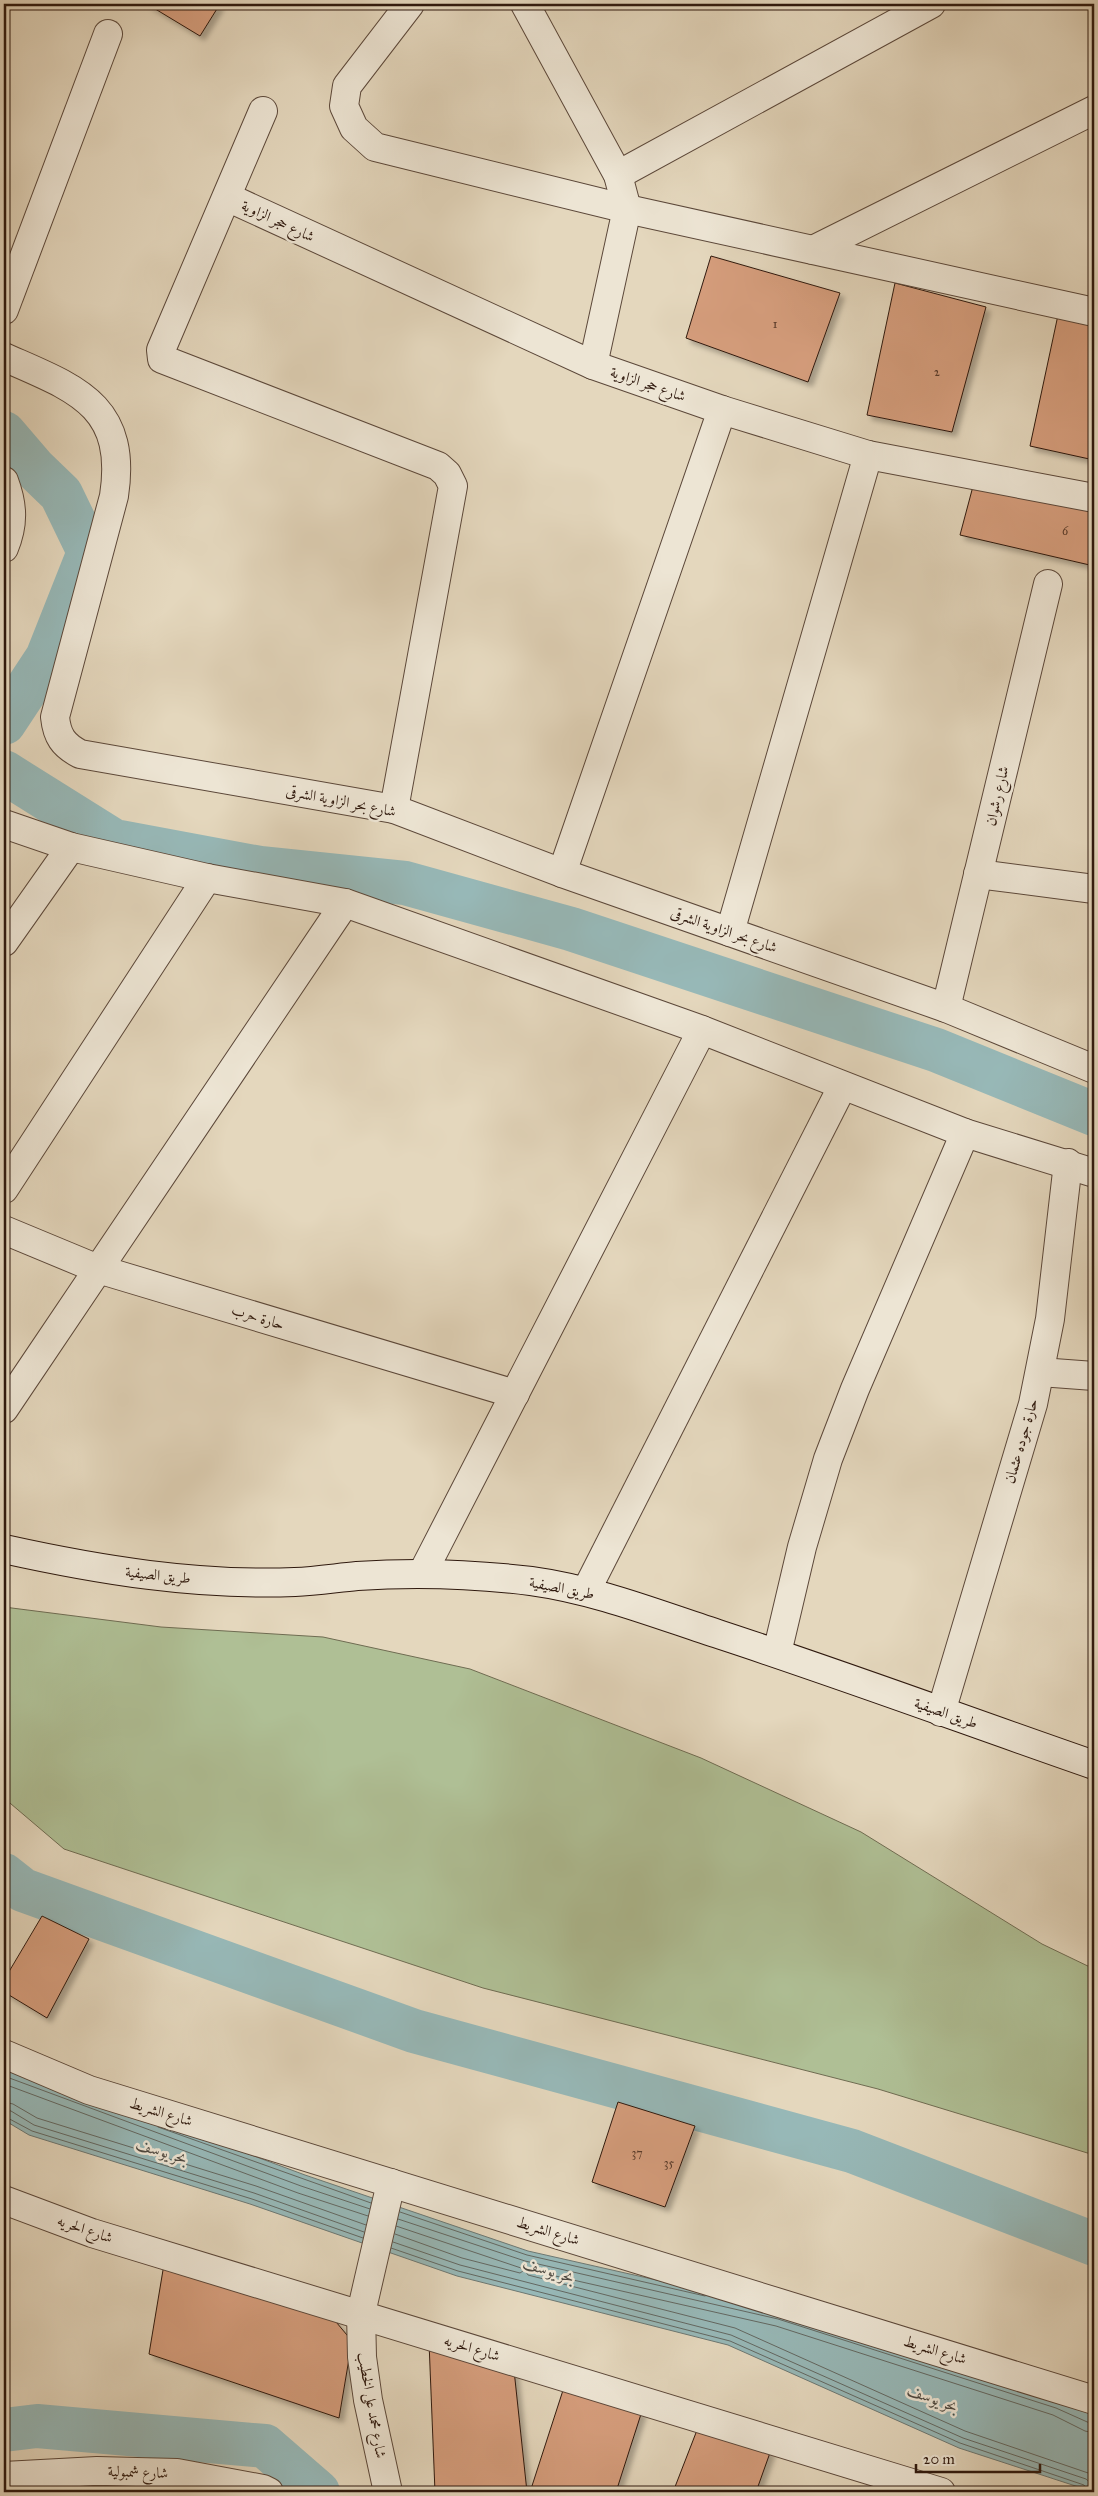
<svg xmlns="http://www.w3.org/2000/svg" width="1098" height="2496" font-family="'IM FELL Great Primer',Amiri,serif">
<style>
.green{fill:#afbf95;stroke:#6f6c52}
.water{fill:#97b8b7;stroke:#6d7873}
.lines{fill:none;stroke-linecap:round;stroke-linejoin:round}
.shore{stroke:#636862;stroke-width:1}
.canal{stroke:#97b8b7;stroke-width:44}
.building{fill:#d59d7c;stroke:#2f190e;filter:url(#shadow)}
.street-casing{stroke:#5c483a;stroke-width:30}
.secondary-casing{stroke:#2f190e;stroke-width:30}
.street{stroke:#ede5d4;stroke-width:28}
.secondary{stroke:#ede5d4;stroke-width:28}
.labels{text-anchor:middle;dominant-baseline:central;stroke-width:5;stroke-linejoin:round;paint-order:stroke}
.number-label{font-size:12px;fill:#583a2a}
.street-label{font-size:15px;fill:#2f190e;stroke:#ede5d4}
.water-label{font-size:16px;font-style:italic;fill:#4e4941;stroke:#ede5d4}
</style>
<defs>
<filter id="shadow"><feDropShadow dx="4.5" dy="4.5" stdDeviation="2.5" flood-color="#0004"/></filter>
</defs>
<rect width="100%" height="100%" fill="#e4d7bd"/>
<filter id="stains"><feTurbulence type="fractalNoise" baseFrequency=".004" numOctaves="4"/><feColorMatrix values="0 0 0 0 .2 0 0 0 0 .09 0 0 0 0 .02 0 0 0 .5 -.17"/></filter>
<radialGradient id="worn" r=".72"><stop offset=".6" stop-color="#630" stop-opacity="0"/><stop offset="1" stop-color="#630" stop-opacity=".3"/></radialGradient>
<!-- green -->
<path class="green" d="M 4,1607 L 161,1627 L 323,1637 L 470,1669 L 701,1758 L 861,1832 L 1042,1944 L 1094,1969 L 1094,2155 L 878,2089 L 483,1988 L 64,1849 L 4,1798 Z"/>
<!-- water -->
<path class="water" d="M 4,2063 L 305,2175 L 528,2251 L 780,2308 L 1061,2398 L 1094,2415 L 1094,2492 L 959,2448 L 728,2345 L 457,2276 L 250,2204 L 29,2135 L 4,2120 Z"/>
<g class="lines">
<!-- shore -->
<g class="shore">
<path d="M 4,2076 L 301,2186 L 370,2209"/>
<path d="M 4,2084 L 298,2193 L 368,2216"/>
<path d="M 4,2102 L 13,2104 L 37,2118 L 256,2186 L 366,2225"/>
<path d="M 4,2109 L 11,2111 L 34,2125 L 254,2193 L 364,2232"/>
<path d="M 4,2116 L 32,2131 L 252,2199 L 363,2238"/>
<path d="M 158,2127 L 371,2203"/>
<path d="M 400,2212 L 527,2255 L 705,2296"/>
<path d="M 398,2219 L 525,2261 L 778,2319 L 1056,2408 L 1094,2425"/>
<path d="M 395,2234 L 462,2258 L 520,2273 L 523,2271 L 521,2268 L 396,2226"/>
<path d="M 393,2242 L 460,2265 L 731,2335 L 963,2438 L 1086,2479 L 1093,2485 L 1094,2492"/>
<path d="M 391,2248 L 458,2271 L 730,2341 L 960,2443 L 1084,2485 L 1088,2492"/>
<path d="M 1094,2433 L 1085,2431 L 1053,2415 L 776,2326 L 529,2270 L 526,2272 L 528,2275 L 735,2328 L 965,2431 L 1094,2475"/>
</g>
<!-- canal -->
<g class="canal">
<path d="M 4,433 L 34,468 L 61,494 L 89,552 L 47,658 L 4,723"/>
<path d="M 4,772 L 114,841 L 260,868 L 405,883 L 571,929 L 936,1050 L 1094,1114"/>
<path d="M 4,1875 L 23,1890 L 414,2031 L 852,2151 L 1094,2244"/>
<path d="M 4,2430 L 37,2426 L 265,2446 L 318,2492"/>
</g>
</g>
<!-- building -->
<g class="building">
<path d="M 147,4 L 220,4 L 200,36 Z"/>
<path d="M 711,256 L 840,293 L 808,382 L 686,338 Z"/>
<path d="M 895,283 L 986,307 L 952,432 L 867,415 Z"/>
<path d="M 1058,315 L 1094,324 L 1094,460 L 1030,446 Z"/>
<path d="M 976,475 L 1094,498 L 1094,566 L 960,535 Z"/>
<path d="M 42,1916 L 89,1939 L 47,2018 L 4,1992 L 4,1980 Z"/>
<path d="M 618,2102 L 695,2126 L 665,2207 L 592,2182 Z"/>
<path d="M 164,2264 L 321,2304 L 352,2341 L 339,2418 L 149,2354 Z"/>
<path d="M 429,2342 L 514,2370 L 527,2492 L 435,2492 Z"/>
<path d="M 566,2381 L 642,2411 L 616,2492 L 530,2492 Z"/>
<path d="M 699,2425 L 771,2450 L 756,2492 L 673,2492 Z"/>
</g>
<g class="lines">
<defs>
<g id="street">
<path d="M 410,4 L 347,86 L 344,106 L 354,128 L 375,147 L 627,209 L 1094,312"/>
<path d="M 525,4 L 618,175 L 627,209 L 593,365"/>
<path d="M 263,111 L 161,350 L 162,359 L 438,466 L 447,474 L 453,486 L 394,809"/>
<path d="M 618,175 L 931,4"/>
<path d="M 227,197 L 593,365 L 722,410 L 868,455 L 1094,498"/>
<path d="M 813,250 L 1094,110"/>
<path d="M 4,310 L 108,34"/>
<path d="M 4,357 C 74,388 128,404 114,496 L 55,717 C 57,736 63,745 80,754 L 394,809 L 562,873 L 946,1008 L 1094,1069"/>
<path d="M 4,481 C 13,505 14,524 4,548"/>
<path d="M 4,824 L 71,847 L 207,878 L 345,903 L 702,1030 L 965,1133 L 1094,1173"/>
<path d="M 562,873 L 722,410"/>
<path d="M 978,874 L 1094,889"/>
<path d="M 730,932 L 868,455"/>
<path d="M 4,942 L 71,847"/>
<path d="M 946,1008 L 1048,584"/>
<path d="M 4,1189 L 207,878"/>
<path d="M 4,1230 L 98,1269 L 515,1394"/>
<path d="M 1040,1372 L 1094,1376"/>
<path d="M 4,1409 L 345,903"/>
<path d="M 422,1574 L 702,1030"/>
<path d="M 586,1591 L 842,1087"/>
<path d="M 777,1653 L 802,1547 L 828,1459 L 855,1389 L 965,1133"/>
<path d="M 941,1712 L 1033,1404 L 1050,1319 L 1068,1163"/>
<path d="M 4,2054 L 89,2090 L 1094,2400"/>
<path d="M 4,2200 L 92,2233 L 941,2492"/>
<path d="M 4,2476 L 97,2471 L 177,2473 L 263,2489 L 269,2492"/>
<path d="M 388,2492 L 368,2400 L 362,2357 L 361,2313 L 391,2183"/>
</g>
<path id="secondary" d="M 4,1549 C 99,1570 197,1586 295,1582 C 315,1581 336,1578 357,1576 C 414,1572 474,1574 531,1581 C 597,1590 659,1615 721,1635 C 846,1676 970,1722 1094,1765"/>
</defs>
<!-- street casing -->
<use href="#street" class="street-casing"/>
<!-- secondary casing -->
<use href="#secondary" class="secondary-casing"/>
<!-- street -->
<use href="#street" class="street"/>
<!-- secondary -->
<use href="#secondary" class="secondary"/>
</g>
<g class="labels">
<!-- number labels -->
<g class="number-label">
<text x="775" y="324">1</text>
<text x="937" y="372">2</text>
<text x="1065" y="531">6</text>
<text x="637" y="2153">37</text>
<text x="669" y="2163">35</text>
</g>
<!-- street labels -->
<g class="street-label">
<text transform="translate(278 221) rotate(25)">شارع حجر الزاوية</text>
<text transform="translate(648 384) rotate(19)">شارع حجر الزاوية</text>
<text transform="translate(997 796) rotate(-77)">شارع رشوان</text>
<text transform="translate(341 801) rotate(11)">شارع بحر الزاوية الشرقى</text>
<text transform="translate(724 930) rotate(19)">شارع بحر الزاوية الشرقى</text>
<text transform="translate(258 1317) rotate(17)">حارة حرب</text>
<text transform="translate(1021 1441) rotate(-74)">حارة جوده عثمان</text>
<text transform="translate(158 1575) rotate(6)">طريق الصيفية</text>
<text transform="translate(562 1588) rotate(11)">طريق الصيفية</text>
<text transform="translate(946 1713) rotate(19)">طريق الصيفية</text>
<text transform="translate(161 2112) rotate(17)">شارع الشريط</text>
<text transform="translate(85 2229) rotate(19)">شارع الحريه</text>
<text transform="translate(548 2231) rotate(17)">شارع الشريط</text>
<text transform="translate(472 2348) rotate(17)">شارع الحريه</text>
<text transform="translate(935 2350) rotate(17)">شارع الشريط</text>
<text transform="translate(372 2405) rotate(80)">شارع محمد على الخطيب</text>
<text transform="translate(138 2472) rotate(2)">شارع شمبولية</text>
</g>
<!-- water labels -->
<g class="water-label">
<text transform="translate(162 2151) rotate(17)">بحر يوسف</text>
<text transform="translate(549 2270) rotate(17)">بحر يوسف</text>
<text transform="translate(933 2398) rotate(20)">بحر يوسف</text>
</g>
</g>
<!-- margin -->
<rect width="1098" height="2496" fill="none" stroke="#e4d7bd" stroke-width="20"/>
<rect x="5" y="5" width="1088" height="2486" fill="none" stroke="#2f190e" stroke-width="2.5"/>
<rect x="10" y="10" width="1078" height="2476" fill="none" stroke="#2f190e"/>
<!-- scale -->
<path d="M916 2464v8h124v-8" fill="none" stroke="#2f190e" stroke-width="2.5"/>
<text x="923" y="2464" font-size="15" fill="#2f190e" stroke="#ede5d4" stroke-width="4" paint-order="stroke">20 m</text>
<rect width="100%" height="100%" filter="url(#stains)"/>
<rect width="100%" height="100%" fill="url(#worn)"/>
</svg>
